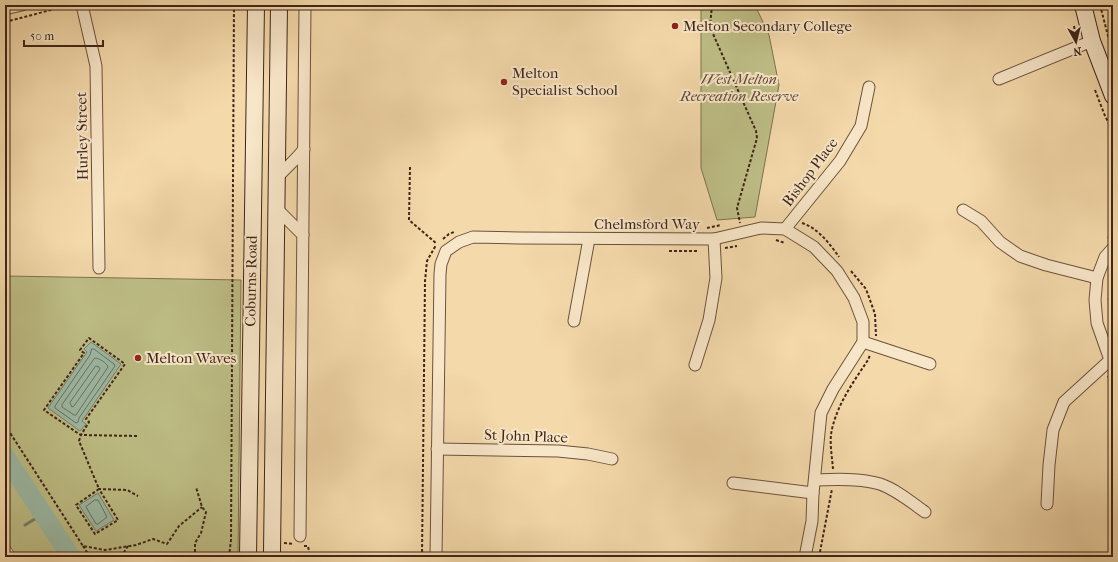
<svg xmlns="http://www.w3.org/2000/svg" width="1118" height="562" font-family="'IM FELL French Canon',serif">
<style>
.green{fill:#bebe86;stroke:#7e7250}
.water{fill:#9cbaa5;stroke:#777e6d}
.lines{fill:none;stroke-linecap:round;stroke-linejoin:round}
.shore{stroke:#6e705f;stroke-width:1}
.stream{stroke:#777e6d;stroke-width:3}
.river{stroke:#9cbaa5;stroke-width:19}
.street-casing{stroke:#6c523d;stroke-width:13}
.secondary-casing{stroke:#3f2519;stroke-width:18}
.path{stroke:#3f2519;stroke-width:2;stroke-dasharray:3 2;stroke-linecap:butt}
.street{stroke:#f8e6c8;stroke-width:11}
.secondary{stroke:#f8e6c8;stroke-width:16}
.poi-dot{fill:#8f2418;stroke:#f8e6c8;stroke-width:1.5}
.labels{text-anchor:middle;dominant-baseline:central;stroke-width:4;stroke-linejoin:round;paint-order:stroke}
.poi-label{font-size:15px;fill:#3f2519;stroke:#f8e6c8;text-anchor:start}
.park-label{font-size:15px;font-style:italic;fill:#5f4b34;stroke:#f8e6c8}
.street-label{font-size:15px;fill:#3f2519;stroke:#f8e6c8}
</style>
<rect width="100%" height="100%" fill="#f4d9aa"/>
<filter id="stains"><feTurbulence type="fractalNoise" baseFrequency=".005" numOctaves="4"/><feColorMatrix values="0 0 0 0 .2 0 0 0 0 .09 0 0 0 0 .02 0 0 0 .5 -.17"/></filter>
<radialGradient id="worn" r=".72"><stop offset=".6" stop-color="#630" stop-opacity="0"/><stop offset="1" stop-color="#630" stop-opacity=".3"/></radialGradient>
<!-- green -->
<g class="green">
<path d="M 701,5 L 755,5 L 769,35 L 779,85 L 755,217 L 717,220 L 701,168 Z"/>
<path d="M 5,276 L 241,280 L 238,557 L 17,557 L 5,539 Z"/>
</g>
<!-- water -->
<g class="water">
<path d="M 91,342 L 121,364 L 82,421 L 86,424 L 80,431 L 48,408 L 87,352 L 84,349 Z"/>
<path d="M 98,493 L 114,520 L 96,531 L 79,505 Z"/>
</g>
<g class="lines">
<!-- shore -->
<g class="shore">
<path d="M 92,349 L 94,349 L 114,364 L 115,366 L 79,418 L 78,422 L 76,423 L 55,408 L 55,406 L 90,355 Z"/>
<path d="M 95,358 C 99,358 107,363 108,367 L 76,415 L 74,415 L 62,407 L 62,405 Z"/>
<path d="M 96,366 L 99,367 L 100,369 L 74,406 L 72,407 L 70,403 Z"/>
<path d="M 95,500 L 98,500 L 107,517 L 98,524 L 96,524 L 86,507 Z"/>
</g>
<!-- stream -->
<path class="stream" d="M 25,525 L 43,514"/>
<!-- river -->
<path class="river" d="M 5,456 L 71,557"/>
<defs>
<g id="street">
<path d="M 82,5 L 96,66 L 99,268"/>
<path d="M 5,9 L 22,5"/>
<path d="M 999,79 L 1092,41"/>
<path d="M 278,177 C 286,167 296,160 304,149"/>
<path d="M 277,209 L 303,235"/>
<path d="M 963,210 L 981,221 L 1000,242 L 1020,256 L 1046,265 L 1097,278"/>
<path d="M 785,229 L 840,161 L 861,126 L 869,87"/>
<path d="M 1113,248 L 1105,257 L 1097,278 L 1095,300 L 1097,323 L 1110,360 L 1113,365"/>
<path d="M 574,321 L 589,239"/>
<path d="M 863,342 L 930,364"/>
<path d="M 695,365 L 709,320 L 716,278 L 714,239"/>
<path d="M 437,449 L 558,451 L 588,454 L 612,459"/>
<path d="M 815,480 C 835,479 861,478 880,484 C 897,490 911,502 925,512"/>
<path d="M 733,483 L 813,493"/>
<path d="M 1047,504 L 1049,465 L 1053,430 L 1064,402 L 1110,360"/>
<path d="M 300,536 L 305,5"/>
<path d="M 5,556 L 6,557"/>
<path d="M 436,557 L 440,274 L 441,264 L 446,251 L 459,242 L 473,237 L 519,238 L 714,239 L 761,228 L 785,229 L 814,247 L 837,271 L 854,298 L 863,322 L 863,342 L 833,389 L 821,413 L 813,493 L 812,521 L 805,557"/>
</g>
<g id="secondary">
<path d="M 1083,5 L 1092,41 L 1113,96"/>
<path d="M 248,557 L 256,5"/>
<path d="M 273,557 L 272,552 L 279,5"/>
</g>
</defs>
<!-- street casing -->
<use href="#street" class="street-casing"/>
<!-- secondary casing -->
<use href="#secondary" class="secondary-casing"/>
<!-- path -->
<g class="path">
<path d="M 712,5 L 710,27 L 756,131 L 757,138 L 737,208 L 740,223"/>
<path d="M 1100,5 L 1113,55"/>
<path d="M 5,22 L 70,5"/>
<path d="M 1074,26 L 1076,37"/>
<path d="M 1095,90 L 1105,116 L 1113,131"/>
<path d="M 410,167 L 409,220 L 437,244"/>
<path d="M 802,223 C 818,228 830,244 839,257"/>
<path d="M 707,228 L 721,225"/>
<path d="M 1108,238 L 1113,233"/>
<path d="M 443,239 L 449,234 L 454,232"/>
<path d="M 776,240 L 785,243"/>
<path d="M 725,248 L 737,246"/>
<path d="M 669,251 L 699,251"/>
<path d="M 851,271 L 866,289 L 875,314 L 876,336"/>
<path d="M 1113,273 C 1106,293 1109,313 1113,333"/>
<path d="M 1108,376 L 1113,385"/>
<path d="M 5,425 L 83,546 L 105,550 L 136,545 L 153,539 L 167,544 L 179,526 L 202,507"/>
<path d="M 137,436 L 81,435 L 79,434 L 44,410 L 84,353 L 80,350 L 89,338 L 125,364 L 86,419 L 89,422 L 81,435 L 79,441 L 99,489 L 76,505 L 95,534 L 118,520 L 99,489 L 127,490 L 138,496"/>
<path d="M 833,469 C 832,456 829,441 832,429 C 838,403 854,381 868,360 L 870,355"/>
<path d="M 284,543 L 294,544"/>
<path d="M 83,546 L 90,557"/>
<path d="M 304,546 L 308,546 L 310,557"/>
<path d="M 121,557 L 128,546"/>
<path d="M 195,557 L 195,543 L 201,533 L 206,512 L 202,507 L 196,487"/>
<path d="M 229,557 L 231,540 L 234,5"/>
<path d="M 422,557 L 425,281 L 427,261 L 436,245"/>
<path d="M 819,557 L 832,489"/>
</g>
<!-- street -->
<use href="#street" class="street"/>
<!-- secondary -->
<use href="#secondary" class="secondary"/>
</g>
<!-- markers -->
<g class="poi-dot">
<circle cx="675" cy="26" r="4"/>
<circle cx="504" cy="82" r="4"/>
<circle cx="138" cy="358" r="4"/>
</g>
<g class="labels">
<!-- poi labels -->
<g class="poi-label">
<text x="683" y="26">Melton Secondary College</text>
<text x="512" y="73">Melton<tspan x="512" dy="17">Specialist School</tspan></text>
<text x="146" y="358">Melton Waves</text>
</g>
<!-- park labels -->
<g class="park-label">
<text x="739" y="79">West Melton<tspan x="739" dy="17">Recreation Reserve</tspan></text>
</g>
<!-- street labels -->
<g class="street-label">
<text transform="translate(82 136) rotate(-91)">Hurley Street</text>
<text transform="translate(810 172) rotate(-53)">Bishop Place</text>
<text x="647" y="224">Chelmsford Way</text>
<text transform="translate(251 281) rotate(-89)">Coburns Road</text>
<text transform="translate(526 436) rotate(2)">St John Place</text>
</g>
</g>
<!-- margin -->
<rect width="1118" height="562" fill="none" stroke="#f4d9aa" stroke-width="20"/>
<rect x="6" y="6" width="1106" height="550" fill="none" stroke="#3f2519" stroke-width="2"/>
<rect x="10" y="10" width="1098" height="542" fill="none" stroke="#3f2519"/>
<!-- north arrow -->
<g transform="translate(1076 42) rotate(172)" stroke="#f8e6c8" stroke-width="3" paint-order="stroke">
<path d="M0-3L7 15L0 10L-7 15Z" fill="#3f2519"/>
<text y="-6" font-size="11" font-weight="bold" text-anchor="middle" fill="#3f2519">N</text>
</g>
<!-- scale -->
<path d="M24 40v6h79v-6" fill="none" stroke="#3f2519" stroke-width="2"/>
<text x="30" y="40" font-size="12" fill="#3f2519" stroke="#f8e6c8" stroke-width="3" paint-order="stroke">50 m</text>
<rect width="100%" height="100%" filter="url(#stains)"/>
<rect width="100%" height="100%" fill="url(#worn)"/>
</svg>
